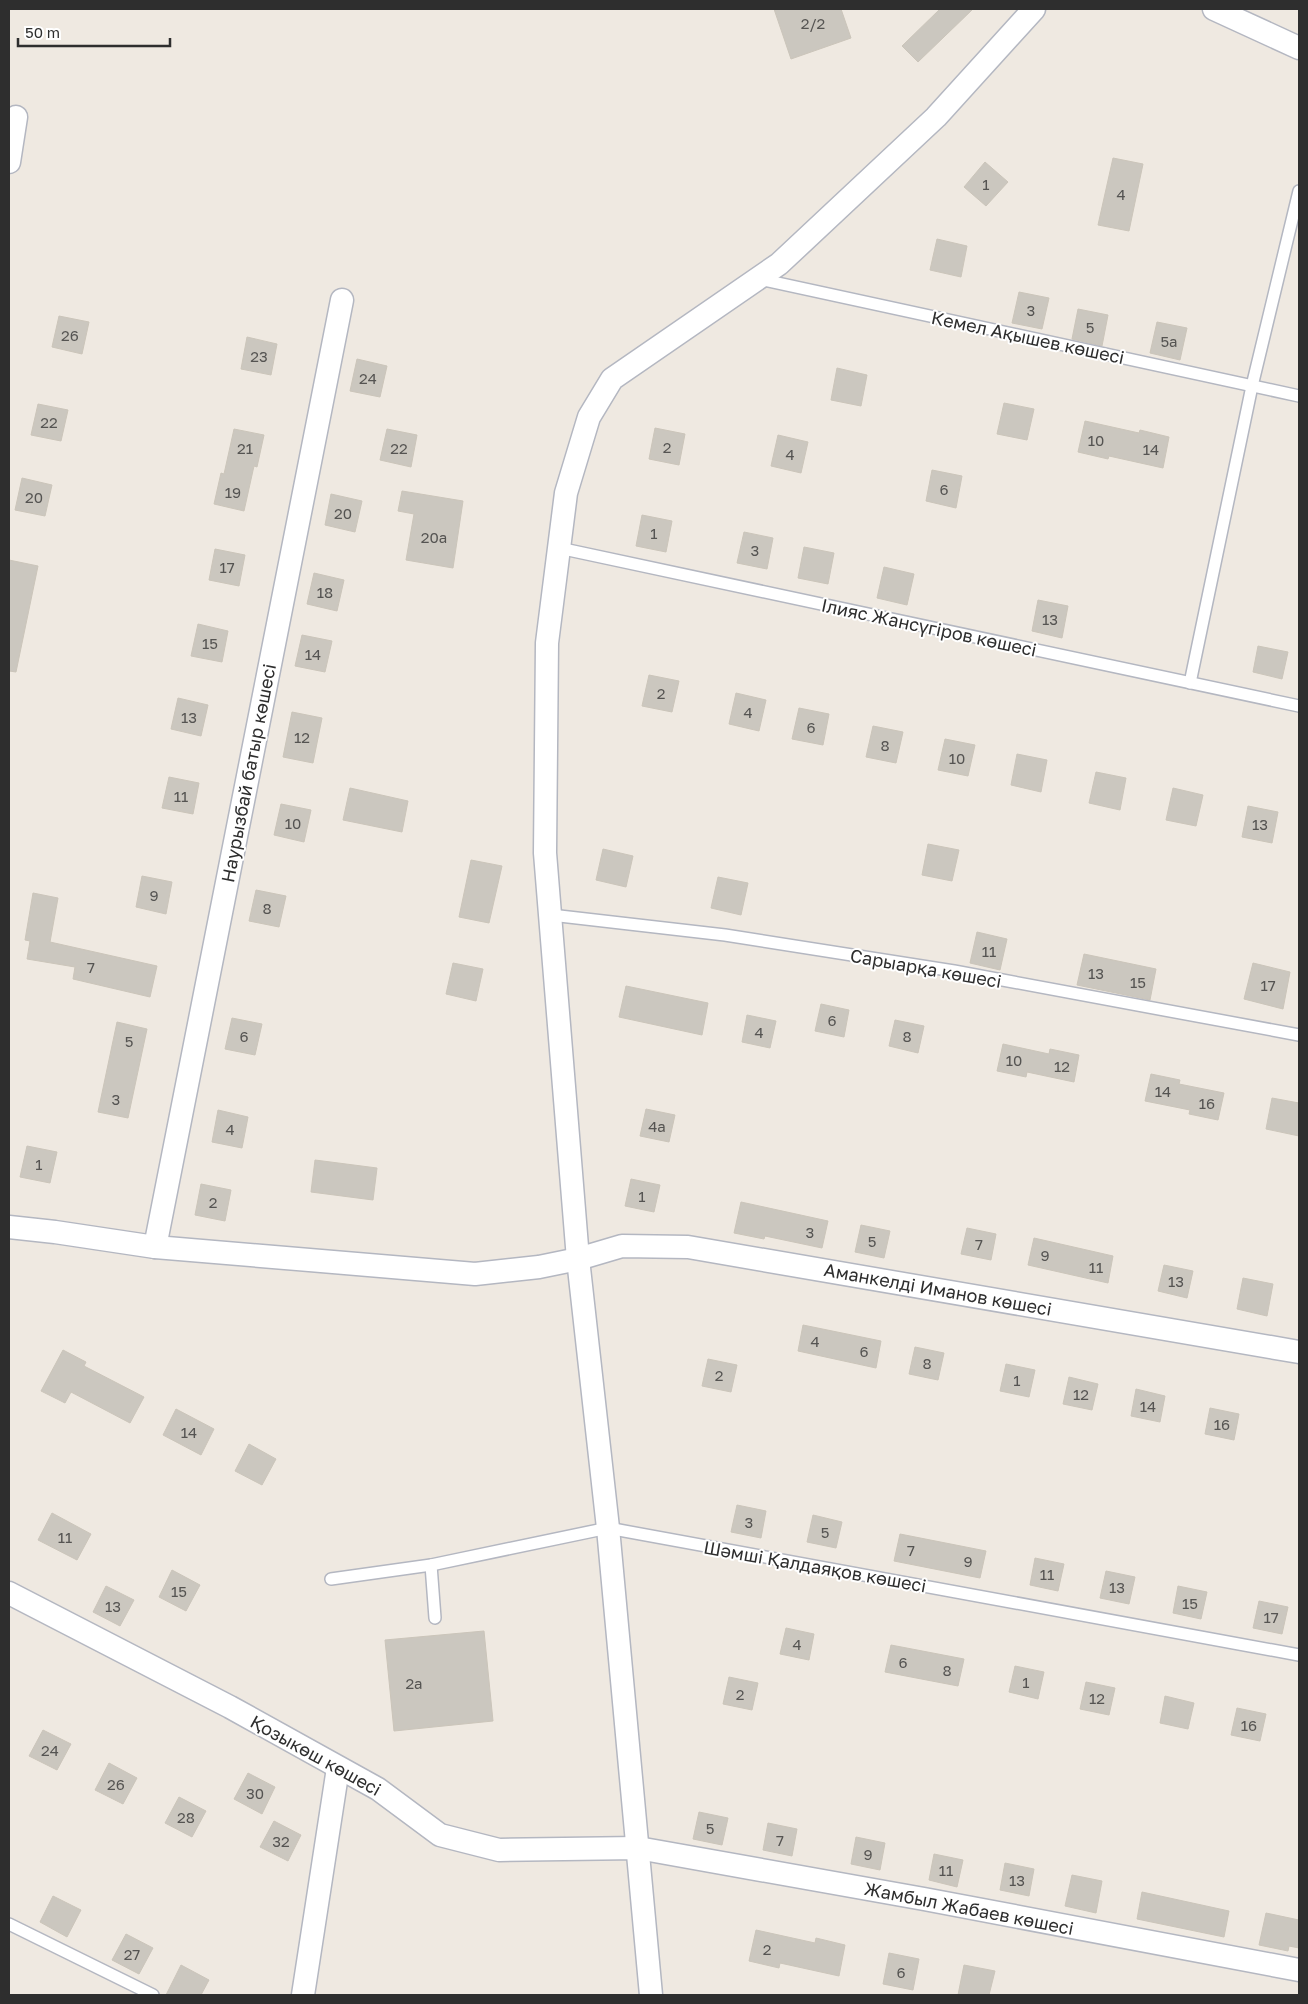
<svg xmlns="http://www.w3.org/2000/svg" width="1308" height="2004" font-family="'Golos Text',sans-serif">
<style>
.building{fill:#cbc7bf;stroke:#cbc5ba}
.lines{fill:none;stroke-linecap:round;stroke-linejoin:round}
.lane-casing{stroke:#b4b7c1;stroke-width:14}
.street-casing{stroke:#b4b7c1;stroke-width:25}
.lane{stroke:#fff;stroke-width:11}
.street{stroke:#fff;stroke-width:22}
.labels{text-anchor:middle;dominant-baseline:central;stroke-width:4;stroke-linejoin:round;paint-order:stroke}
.number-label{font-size:15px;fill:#555452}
.street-label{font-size:18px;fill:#2e2e2e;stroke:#fff}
</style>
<rect width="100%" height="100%" fill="#efe9e1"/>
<!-- building -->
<g class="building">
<path d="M 774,9 L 841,9 L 851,38 L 791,59 Z"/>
<path d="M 940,9 L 973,9 L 918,62 L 902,46 Z"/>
<path d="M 1113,158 L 1143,164 L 1129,231 L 1098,225 Z"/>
<path d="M 985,162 L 1008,182 L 986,206 L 964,187 Z"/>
<path d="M 937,239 L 967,246 L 961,277 L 930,270 Z"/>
<path d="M 1019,292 L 1049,298 L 1042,329 L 1012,323 Z"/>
<path d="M 1078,309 L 1108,315 L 1102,346 L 1072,339 Z"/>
<path d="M 59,316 L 89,322 L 82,354 L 52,347 Z"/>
<path d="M 1157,322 L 1187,328 L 1180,360 L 1150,353 Z"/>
<path d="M 247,337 L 277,344 L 271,375 L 241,369 Z"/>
<path d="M 357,359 L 387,366 L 380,397 L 350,391 Z"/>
<path d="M 837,368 L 867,375 L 861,406 L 831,400 Z"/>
<path d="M 1004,403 L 1034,409 L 1027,440 L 997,434 Z"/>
<path d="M 38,404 L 68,410 L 61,441 L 31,435 Z"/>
<path d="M 1085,421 L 1139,433 L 1140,430 L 1169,437 L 1163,468 L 1109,456 L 1108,459 L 1078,452 Z"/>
<path d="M 655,428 L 685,434 L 679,465 L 649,459 Z"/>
<path d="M 234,429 L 264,435 L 257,467 L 254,466 L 244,511 L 214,504 L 221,473 L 224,474 Z"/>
<path d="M 387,429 L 417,435 L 411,467 L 380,460 Z"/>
<path d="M 778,435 L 808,442 L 801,473 L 771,466 Z"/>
<path d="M 932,470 L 962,476 L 956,508 L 926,501 Z"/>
<path d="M 22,478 L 52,485 L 45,516 L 15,510 Z"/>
<path d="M 402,491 L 463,501 L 453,568 L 406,560 L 414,514 L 398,511 Z"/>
<path d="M 331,494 L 362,501 L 355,532 L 325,525 Z"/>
<path d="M 642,515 L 672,521 L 666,552 L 636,546 Z"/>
<path d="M 744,532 L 773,538 L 767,569 L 737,563 Z"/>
<path d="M 804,547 L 834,553 L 828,584 L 798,578 Z"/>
<path d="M 215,549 L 245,555 L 239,586 L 209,580 Z"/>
<path d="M 9,560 L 38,566 L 16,672 L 9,671 Z"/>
<path d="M 884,567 L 914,574 L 907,605 L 877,598 Z"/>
<path d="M 314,573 L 344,580 L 337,611 L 307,604 Z"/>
<path d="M 1038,600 L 1068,606 L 1062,638 L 1032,631 Z"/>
<path d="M 198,624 L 228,631 L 222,662 L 191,656 Z"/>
<path d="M 302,635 L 332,641 L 325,672 L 295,666 Z"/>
<path d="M 1258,646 L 1288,652 L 1282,679 L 1253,672 Z"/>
<path d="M 649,675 L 679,681 L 672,712 L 642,706 Z"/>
<path d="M 736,693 L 766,700 L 759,731 L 729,724 Z"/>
<path d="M 178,698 L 208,705 L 201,736 L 171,729 Z"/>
<path d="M 799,708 L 829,714 L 823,745 L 792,739 Z"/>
<path d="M 292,712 L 322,718 L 313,763 L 283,757 Z"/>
<path d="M 873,726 L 903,732 L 896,763 L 866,757 Z"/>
<path d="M 945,739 L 975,745 L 968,776 L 938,770 Z"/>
<path d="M 1017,754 L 1047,760 L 1041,792 L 1011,785 Z"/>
<path d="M 1096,772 L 1126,778 L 1120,810 L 1089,803 Z"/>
<path d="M 169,777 L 199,783 L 193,814 L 162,808 Z"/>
<path d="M 350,788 L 408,801 L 402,832 L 343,820 Z"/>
<path d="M 1173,788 L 1203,795 L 1196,826 L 1166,820 Z"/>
<path d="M 281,804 L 311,810 L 304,842 L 274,835 Z"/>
<path d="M 1248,806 L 1278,812 L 1272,843 L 1242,837 Z"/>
<path d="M 928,844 L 959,850 L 952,881 L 922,875 Z"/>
<path d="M 603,849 L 633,856 L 626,887 L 596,880 Z"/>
<path d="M 471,860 L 502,866 L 489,923 L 459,917 Z"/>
<path d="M 142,876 L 172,882 L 166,914 L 136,907 Z"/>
<path d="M 718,877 L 748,883 L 741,915 L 711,908 Z"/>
<path d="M 256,890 L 286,896 L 279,927 L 249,921 Z"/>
<path d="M 33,893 L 58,898 L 50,942 L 157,966 L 150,997 L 73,979 L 75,967 L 27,959 L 30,941 L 25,940 Z"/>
<path d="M 977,932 L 1007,939 L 1000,970 L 970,963 Z"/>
<path d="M 1084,954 L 1156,969 L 1150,1000 L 1077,985 Z"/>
<path d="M 453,963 L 483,969 L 476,1001 L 446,994 Z"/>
<path d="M 1253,963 L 1290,972 L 1283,1009 L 1244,999 Z"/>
<path d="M 626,986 L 708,1003 L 702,1035 L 619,1017 Z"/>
<path d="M 821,1004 L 849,1010 L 844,1037 L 815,1031 Z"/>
<path d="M 747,1015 L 776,1021 L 770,1048 L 742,1042 Z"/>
<path d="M 232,1018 L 262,1024 L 255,1055 L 225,1049 Z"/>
<path d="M 895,1020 L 924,1026 L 918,1053 L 889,1046 Z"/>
<path d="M 117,1022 L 147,1029 L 128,1118 L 98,1112 Z"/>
<path d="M 1003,1044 L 1049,1054 L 1050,1049 L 1079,1055 L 1074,1082 L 1027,1072 L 1026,1077 L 997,1071 Z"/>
<path d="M 1151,1074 L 1180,1080 L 1179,1084 L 1224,1093 L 1218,1120 L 1189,1114 L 1190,1110 L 1145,1101 Z"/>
<path d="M 1272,1098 L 1299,1103 L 1299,1136 L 1266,1129 Z"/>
<path d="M 646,1109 L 675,1115 L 669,1142 L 640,1136 Z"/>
<path d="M 218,1110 L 248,1117 L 242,1148 L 212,1142 Z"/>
<path d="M 27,1146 L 57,1152 L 50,1183 L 20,1177 Z"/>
<path d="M 315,1160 L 377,1168 L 373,1200 L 311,1192 Z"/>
<path d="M 631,1179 L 660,1185 L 654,1212 L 625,1206 Z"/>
<path d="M 201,1184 L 231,1190 L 225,1221 L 195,1215 Z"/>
<path d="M 741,1202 L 828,1221 L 822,1248 L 765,1236 L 764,1239 L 734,1233 Z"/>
<path d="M 861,1225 L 890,1231 L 884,1258 L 855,1252 Z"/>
<path d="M 967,1228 L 996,1234 L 991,1260 L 961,1254 Z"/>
<path d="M 1034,1238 L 1113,1256 L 1108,1283 L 1028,1265 Z"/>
<path d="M 1164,1265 L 1193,1271 L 1187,1298 L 1158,1291 Z"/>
<path d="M 1243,1278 L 1273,1284 L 1267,1316 L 1237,1309 Z"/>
<path d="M 803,1325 L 881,1341 L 876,1368 L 798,1351 Z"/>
<path d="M 915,1347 L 944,1353 L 938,1380 L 909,1374 Z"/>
<path d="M 63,1350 L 86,1362 L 84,1366 L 144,1397 L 130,1423 L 71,1392 L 65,1403 L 41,1391 Z"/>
<path d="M 708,1359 L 737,1365 L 731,1392 L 702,1386 Z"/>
<path d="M 1006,1364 L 1035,1370 L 1029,1397 L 1000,1391 Z"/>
<path d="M 1069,1377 L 1098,1384 L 1092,1410 L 1063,1404 Z"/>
<path d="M 1136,1389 L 1165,1396 L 1160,1422 L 1131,1416 Z"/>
<path d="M 1210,1408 L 1239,1414 L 1234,1440 L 1205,1434 Z"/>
<path d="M 176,1409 L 214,1429 L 201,1455 L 163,1435 Z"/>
<path d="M 249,1444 L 276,1459 L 262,1485 L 235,1471 Z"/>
<path d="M 737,1505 L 766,1511 L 761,1538 L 731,1532 Z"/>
<path d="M 52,1513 L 91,1534 L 77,1560 L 38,1540 Z"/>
<path d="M 813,1515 L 842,1522 L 836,1548 L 807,1542 Z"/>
<path d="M 900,1534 L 986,1551 L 980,1578 L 894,1561 Z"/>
<path d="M 1035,1558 L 1064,1564 L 1058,1591 L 1030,1585 Z"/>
<path d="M 172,1570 L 200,1585 L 186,1611 L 159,1597 Z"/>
<path d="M 1106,1571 L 1135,1577 L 1129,1604 L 1100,1598 Z"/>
<path d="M 106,1586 L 134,1600 L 120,1626 L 93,1612 Z"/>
<path d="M 1178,1586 L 1207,1592 L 1201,1619 L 1173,1613 Z"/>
<path d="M 1259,1601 L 1288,1607 L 1282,1634 L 1253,1628 Z"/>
<path d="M 786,1628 L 814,1634 L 809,1660 L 780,1654 Z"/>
<path d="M 484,1631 L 493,1721 L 394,1731 L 385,1640 Z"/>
<path d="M 891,1645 L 964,1659 L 958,1686 L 885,1672 Z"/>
<path d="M 1015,1666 L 1044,1672 L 1038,1699 L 1009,1692 Z"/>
<path d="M 729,1677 L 758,1683 L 752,1710 L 723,1704 Z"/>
<path d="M 1086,1682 L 1115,1688 L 1109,1715 L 1080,1709 Z"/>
<path d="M 1165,1696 L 1194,1703 L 1188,1729 L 1160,1723 Z"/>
<path d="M 1237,1708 L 1266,1714 L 1260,1741 L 1231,1735 Z"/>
<path d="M 43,1730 L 71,1744 L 57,1770 L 29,1756 Z"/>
<path d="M 109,1763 L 137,1778 L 123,1804 L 95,1790 Z"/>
<path d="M 248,1773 L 275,1787 L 262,1814 L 234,1799 Z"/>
<path d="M 179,1797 L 206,1811 L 192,1837 L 165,1823 Z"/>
<path d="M 699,1812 L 728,1818 L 722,1845 L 693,1839 Z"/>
<path d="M 274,1821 L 301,1835 L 288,1861 L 260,1847 Z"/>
<path d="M 768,1823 L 797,1829 L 792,1856 L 763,1850 Z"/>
<path d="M 856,1837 L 885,1843 L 880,1870 L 851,1864 Z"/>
<path d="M 934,1854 L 963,1860 L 957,1887 L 929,1880 Z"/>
<path d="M 1005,1863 L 1034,1869 L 1029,1896 L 1000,1890 Z"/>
<path d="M 1072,1875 L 1102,1881 L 1096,1913 L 1065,1906 Z"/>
<path d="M 1142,1892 L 1229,1911 L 1224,1937 L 1137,1919 Z"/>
<path d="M 53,1896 L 81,1910 L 67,1937 L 40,1922 Z"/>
<path d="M 1266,1913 L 1299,1920 L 1299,1948 L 1289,1946 L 1288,1951 L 1259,1945 Z"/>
<path d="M 756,1930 L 815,1943 L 816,1938 L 845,1945 L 839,1976 L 780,1963 L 779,1968 L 749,1961 Z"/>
<path d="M 126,1934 L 153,1948 L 139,1974 L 112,1960 Z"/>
<path d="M 889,1953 L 919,1959 L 913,1990 L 883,1984 Z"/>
<path d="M 181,1965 L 209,1980 L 201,1995 L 166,1995 Z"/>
<path d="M 964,1965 L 995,1971 L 989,1995 L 958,1995 Z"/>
</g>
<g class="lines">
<defs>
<g id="lane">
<path d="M 759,279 L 1299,396"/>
<path d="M 559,548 L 1299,706"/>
<path d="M 1190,683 L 1252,386 L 1299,191"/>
<path d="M 551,915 L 725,935 L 954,971 L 1299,1035"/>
<path d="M 431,1565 L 435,1618"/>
<path d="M 331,1579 L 431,1565 L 608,1528 L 1299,1655"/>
<path d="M 9,1924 L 153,1995"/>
</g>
<g id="street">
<path d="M 1214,9 L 1299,48"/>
<path d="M 9,162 L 16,117"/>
<path d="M 9,1227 L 55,1232 L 155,1247 L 475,1274 L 539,1267 L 578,1259 L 622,1246 L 688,1247 L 1299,1352"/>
<path d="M 155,1247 L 342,300"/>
<path d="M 9,1593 L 230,1707 L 378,1789 L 440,1835 L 499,1850 L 638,1848 L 924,1899 L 1299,1970"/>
<path d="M 303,1995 L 338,1768"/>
<path d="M 651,1995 L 608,1528 L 578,1259 L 545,853 L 547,643 L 566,493 L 589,417 L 612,379 L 779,264 L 936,117 L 1034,9"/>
</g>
</defs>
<!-- lane casing -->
<use href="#lane" class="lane-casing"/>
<!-- street casing -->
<use href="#street" class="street-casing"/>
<!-- lane -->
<use href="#lane" class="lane"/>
<!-- street -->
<use href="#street" class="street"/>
</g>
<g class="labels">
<!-- number labels -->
<g class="number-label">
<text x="813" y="23">2/2</text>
<text x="986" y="184">1</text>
<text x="1121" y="194">4</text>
<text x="1031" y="310">3</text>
<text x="1090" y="327">5</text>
<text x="70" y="335">26</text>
<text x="1169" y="341">5а</text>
<text x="259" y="356">23</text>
<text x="368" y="378">24</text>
<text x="49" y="422">22</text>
<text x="1096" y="440">10</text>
<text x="667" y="447">2</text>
<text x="245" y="448">21</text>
<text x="399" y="448">22</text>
<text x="1151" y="449">14</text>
<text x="790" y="454">4</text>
<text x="944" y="489">6</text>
<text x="233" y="492">19</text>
<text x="34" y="497">20</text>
<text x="343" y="513">20</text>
<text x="654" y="533">1</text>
<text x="434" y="537">20а</text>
<text x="755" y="550">3</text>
<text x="227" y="567">17</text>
<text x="325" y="592">18</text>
<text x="1050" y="619">13</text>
<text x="210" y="643">15</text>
<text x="313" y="654">14</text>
<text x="661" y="693">2</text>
<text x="748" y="712">4</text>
<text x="189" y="717">13</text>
<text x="811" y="727">6</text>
<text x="302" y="737">12</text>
<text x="885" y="745">8</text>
<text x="957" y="758">10</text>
<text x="181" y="796">11</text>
<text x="293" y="823">10</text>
<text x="1260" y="824">13</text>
<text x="154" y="895">9</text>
<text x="267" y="908">8</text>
<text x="989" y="951">11</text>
<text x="91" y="967">7</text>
<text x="1096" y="973">13</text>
<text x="1138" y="982">15</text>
<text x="1268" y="985">17</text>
<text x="832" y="1020">6</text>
<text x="759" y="1032">4</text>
<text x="244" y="1036">6</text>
<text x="907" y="1036">8</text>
<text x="129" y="1041">5</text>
<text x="1014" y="1060">10</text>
<text x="1062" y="1066">12</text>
<text x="1163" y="1091">14</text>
<text x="116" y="1099">3</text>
<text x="1207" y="1103">16</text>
<text x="657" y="1126">4а</text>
<text x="230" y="1129">4</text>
<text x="39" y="1164">1</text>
<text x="642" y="1196">1</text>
<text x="213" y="1202">2</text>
<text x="810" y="1232">3</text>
<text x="872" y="1241">5</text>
<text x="979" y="1244">7</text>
<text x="1045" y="1255">9</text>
<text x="1096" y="1267">11</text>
<text x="1176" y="1281">13</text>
<text x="815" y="1341">4</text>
<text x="864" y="1351">6</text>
<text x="927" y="1363">8</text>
<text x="719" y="1375">2</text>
<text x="1017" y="1380">1</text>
<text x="1081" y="1394">12</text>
<text x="1148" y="1406">14</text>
<text x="1222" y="1424">16</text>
<text x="189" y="1432">14</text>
<text x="749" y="1522">3</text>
<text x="825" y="1532">5</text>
<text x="65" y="1537">11</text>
<text x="911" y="1550">7</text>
<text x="968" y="1561">9</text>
<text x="1047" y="1574">11</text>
<text x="1117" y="1587">13</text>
<text x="179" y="1591">15</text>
<text x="1190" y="1603">15</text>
<text x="113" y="1606">13</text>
<text x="1271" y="1617">17</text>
<text x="797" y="1644">4</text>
<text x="903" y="1662">6</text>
<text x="947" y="1670">8</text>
<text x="1026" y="1682">1</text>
<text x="414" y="1683">2а</text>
<text x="740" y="1694">2</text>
<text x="1097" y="1698">12</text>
<text x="1249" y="1725">16</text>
<text x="50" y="1750">24</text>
<text x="116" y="1784">26</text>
<text x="255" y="1793">30</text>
<text x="186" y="1817">28</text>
<text x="710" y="1828">5</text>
<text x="780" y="1840">7</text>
<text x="281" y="1841">32</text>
<text x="868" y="1854">9</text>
<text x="946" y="1870">11</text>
<text x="1017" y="1880">13</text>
<text x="767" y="1949">2</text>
<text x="132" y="1954">27</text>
<text x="901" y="1972">6</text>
</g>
<!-- street labels -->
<g class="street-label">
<text transform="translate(1028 337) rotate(12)">Кемел Ақышев көшесі</text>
<text transform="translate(929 627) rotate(12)">Ілияс Жансүгіров көшесі</text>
<text transform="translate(248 773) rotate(-79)">Наурызбай батыр көшесі</text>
<text transform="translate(926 968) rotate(10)">Сарыарқа көшесі</text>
<text transform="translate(938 1289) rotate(10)">Аманкелді Иманов көшесі</text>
<text transform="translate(815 1566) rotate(10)">Шәмші Қалдаяқов көшесі</text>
<text transform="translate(316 1755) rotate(29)">Қозыкөш көшесі</text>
<text transform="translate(969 1908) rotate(11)">Жамбыл Жабаев көшесі</text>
</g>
</g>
<!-- border -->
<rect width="1308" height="2004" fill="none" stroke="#2e2e2e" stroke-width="20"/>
<!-- scale -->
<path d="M18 38v8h152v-8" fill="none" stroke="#2e2e2e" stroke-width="2.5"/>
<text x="25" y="38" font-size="15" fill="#2e2e2e" stroke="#ffffff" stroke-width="4" paint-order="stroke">50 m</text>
</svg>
